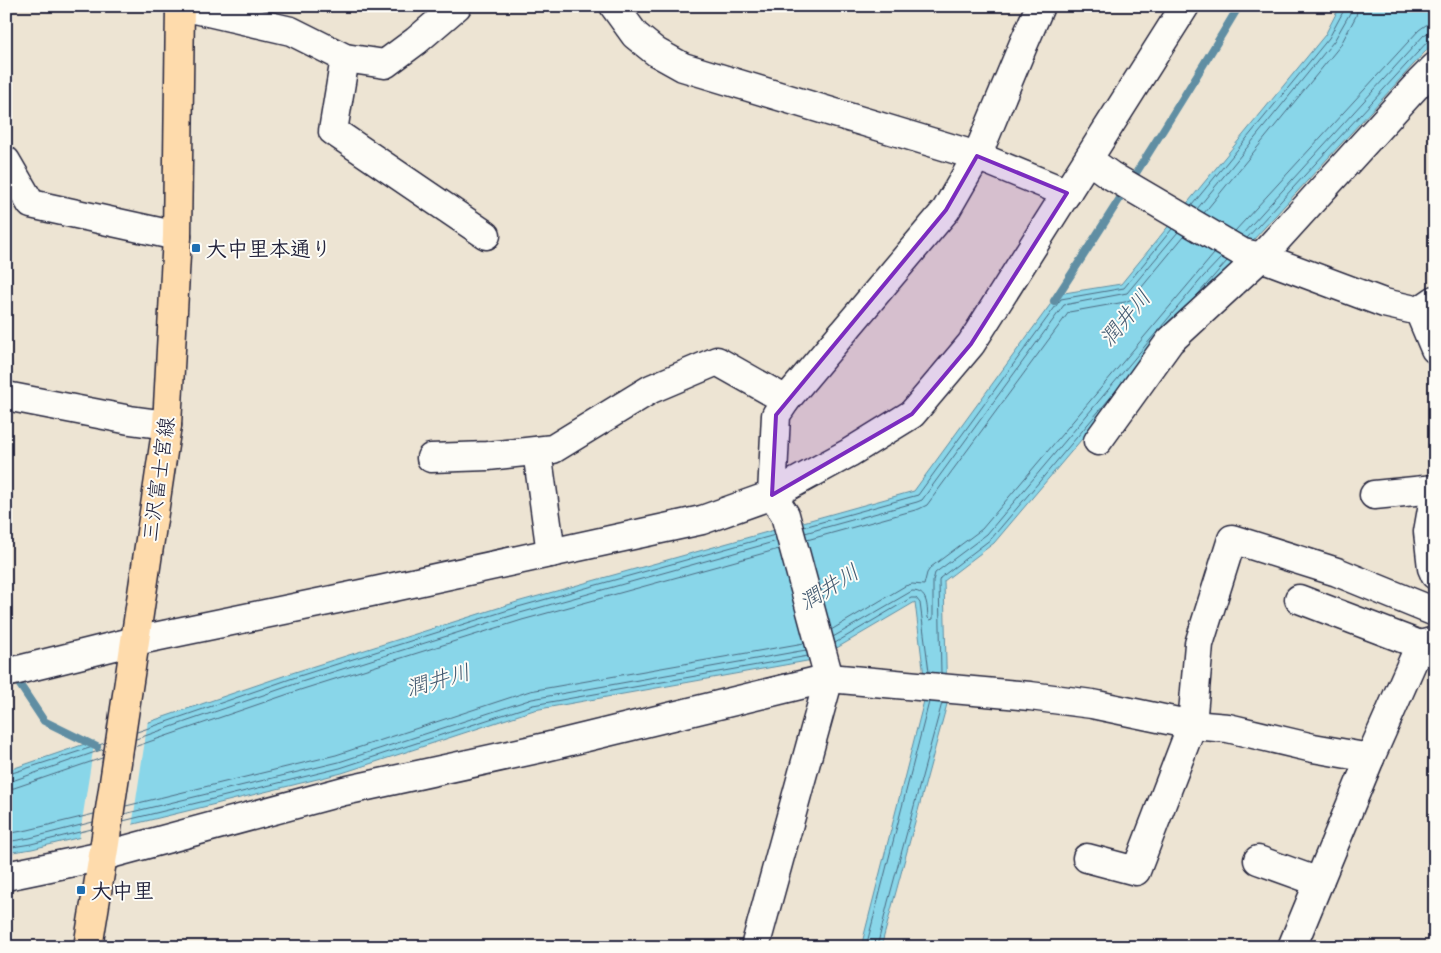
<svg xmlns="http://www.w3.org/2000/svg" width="1441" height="953" font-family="Itim,'Klee One',sans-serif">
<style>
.water{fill:#89d6e9;stroke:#608ea3}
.pier{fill:#ede4d3}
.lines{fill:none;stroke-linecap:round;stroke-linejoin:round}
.shore{stroke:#4b6a81;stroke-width:1}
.stream{stroke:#608ea3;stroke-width:8}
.minor-casing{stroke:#22223b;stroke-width:31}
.major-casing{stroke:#22223b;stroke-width:31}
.minor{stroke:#fdfcf7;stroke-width:28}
.major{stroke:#fedbac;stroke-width:28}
.marked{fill:#7b2cbf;fill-opacity:0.2;stroke:#7b2cbf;stroke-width:4;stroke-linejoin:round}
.poi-dot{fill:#1f6fb2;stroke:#fdfcf7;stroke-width:2}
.labels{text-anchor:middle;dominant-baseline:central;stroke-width:4;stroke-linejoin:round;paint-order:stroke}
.poi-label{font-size:21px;font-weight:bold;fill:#22223b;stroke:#fdfcf7;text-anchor:start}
.street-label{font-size:21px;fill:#22223b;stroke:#fdfcf7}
.water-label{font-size:22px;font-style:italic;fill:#41586f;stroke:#fdfcf7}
</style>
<rect width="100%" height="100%" fill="#ede4d3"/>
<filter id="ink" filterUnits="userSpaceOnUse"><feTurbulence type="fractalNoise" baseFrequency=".02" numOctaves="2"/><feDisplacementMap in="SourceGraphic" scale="10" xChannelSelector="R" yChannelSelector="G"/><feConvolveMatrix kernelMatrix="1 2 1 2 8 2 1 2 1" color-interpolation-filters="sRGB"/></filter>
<g filter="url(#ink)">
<!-- water -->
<path class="water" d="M 1340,6 L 1435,6 L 1435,41 L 1212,285 L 994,543 L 944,581 L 947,704 L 881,947 L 861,947 L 926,693 L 915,602 L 818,659 L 534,710 L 342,773 L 32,849 L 6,853 L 6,771 L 295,672 L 517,602 L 914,491 L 1058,294 L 1121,284 L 1325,35 Z"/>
<!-- pier -->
<path class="pier" d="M 148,720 L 132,827 L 79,840 L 95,738 Z"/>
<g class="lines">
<!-- shore -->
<g class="shore">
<path d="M 1192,205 L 1329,38 L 1344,10 L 1344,6"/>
<path d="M 1197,209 L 1334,41 L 1350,13 L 1351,6"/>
<path d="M 1204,213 L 1340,46 L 1356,16 L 1358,6"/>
<path d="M 1235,231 L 1419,30 L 1426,25 L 1435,24"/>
<path d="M 1242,235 L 1424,35 L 1429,32 L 1435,31"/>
<path d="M 1247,238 L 1429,40 L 1435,38"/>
<path d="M 1192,301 L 1227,261"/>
<path d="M 804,527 L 918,495 L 1061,299 L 1124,288 L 1172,229"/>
<path d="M 805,533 L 917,502 L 922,500 L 1064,305 L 1127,293 L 1178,232"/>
<path d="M 807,540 L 919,509 L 927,505 L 1069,312 L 1125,302 L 1132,299 L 1184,236"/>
<path d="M 831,630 L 905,586 L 912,584 L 924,585 L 927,573 L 931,567 L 982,529 L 1214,254"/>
<path d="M 833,637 L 912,591 C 928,591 927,606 928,618 L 930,620 L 933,619 L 933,581 L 935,573 L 987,534 L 1203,277 L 1221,258"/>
<path d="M 835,643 L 911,598 L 916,598 L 920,603 L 929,672"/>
<path d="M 941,673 L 939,581 L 940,578 L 991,539 L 1115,392"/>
<path d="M 137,732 L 296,677 L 518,607 L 775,535"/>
<path d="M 136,739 L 298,683 L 520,613 L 777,541"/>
<path d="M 134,747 L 300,690 L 522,620 L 779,549"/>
<path d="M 6,775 L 105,743"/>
<path d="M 6,782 L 12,781 L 104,749"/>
<path d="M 6,789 L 14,788 L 102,758"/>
<path d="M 126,806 L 336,755 L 530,691 L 804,643"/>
<path d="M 124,814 L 339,762 L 532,699 L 806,650"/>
<path d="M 123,821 L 340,768 L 533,705 L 808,656"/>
<path d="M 6,834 L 28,830 L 94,814"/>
<path d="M 6,842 L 30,838 L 93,822"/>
<path d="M 6,848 L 31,844 L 92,829"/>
<path d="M 866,947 L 929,702"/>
<path d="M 877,947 L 888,902 L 942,703"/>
</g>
<!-- stream -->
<g class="stream">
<path d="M 1054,301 C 1117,204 1179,106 1239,6"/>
<path d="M 14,676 L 44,721 L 97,747"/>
</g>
<defs>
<g id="minor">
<path d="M 182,6 L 291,31 L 345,58 L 385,64 L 416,41 L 457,6"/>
<path d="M 614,6 L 635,35 L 656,52 L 683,67 L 977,156 L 1067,193"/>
<path d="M 345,58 L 333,131 L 486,235"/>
<path d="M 1089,160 L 1110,175 L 1243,253 L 1261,257 L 1384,303 L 1419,311 L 1435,300"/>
<path d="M 6,161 L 31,204 L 177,236"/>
<path d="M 1419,311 L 1435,349"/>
<path d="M 6,396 L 130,420 L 167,425"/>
<path d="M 1098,441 L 1170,341 L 1261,257 L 1418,84 L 1435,67"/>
<path d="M 537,451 L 551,553"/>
<path d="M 431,458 L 488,456 L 553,449 L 651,389 L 717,361 L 786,400"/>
<path d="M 1435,492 L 1428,532 L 1432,568 L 1435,575"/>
<path d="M 1374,495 L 1435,489"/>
<path d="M 1299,599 L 1420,645"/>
<path d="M 6,673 L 135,641 L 371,592 L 702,520 L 772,495 L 849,453 L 912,414 L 971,344 L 1185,6"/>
<path d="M 1087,858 L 1136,871 L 1192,725 L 1199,644 L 1232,539 L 1337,572 L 1435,612"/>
<path d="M 1258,860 L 1319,882"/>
<path d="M 6,876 L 103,856 L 344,791 L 546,747 L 829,678 L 1030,696 L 1092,704 L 1192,725 L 1228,728 L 1313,748 L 1370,758"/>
<path d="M 755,947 L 829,678 L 785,515 L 772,495 L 776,415 L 786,400 L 946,210 L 977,156 L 1024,43 L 1040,6"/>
<path d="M 1292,947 L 1370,758 L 1420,645 L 1435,641"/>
</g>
<path id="major" d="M 88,947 L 105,843 L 167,425 L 177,236 L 180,6"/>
</defs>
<!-- minor casing -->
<use href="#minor" class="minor-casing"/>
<!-- major casing -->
<use href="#major" class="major-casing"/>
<!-- minor -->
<use href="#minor" class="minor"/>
<!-- major -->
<use href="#major" class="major"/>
</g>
</g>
<!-- marked area -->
<path class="marked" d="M 977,156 L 1067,193 L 971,344 L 912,414 L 772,495 L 776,415 L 946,210 Z"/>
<!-- markers -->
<g class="poi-dot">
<rect x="191" y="243" width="10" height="10" rx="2.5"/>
<rect x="76" y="885" width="10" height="10" rx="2.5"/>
</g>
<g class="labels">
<!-- poi labels -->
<g class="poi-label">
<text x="206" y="248">大中里本通り</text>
<text x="91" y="890">大中里</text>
</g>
<!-- street labels -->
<g class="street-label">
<text transform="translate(158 479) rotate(-82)">三沢富士宮線</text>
</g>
<!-- water labels -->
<g class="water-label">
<text transform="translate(1125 318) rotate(-50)">潤井川</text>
<text transform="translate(829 587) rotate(-32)">潤井川</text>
<text transform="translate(438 680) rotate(-16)">潤井川</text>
</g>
</g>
<!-- margin -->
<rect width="1441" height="953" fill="none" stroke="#fdfcf7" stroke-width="25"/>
<rect x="12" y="12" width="1416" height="928" fill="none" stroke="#22223b" stroke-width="2" filter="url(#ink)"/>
</svg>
